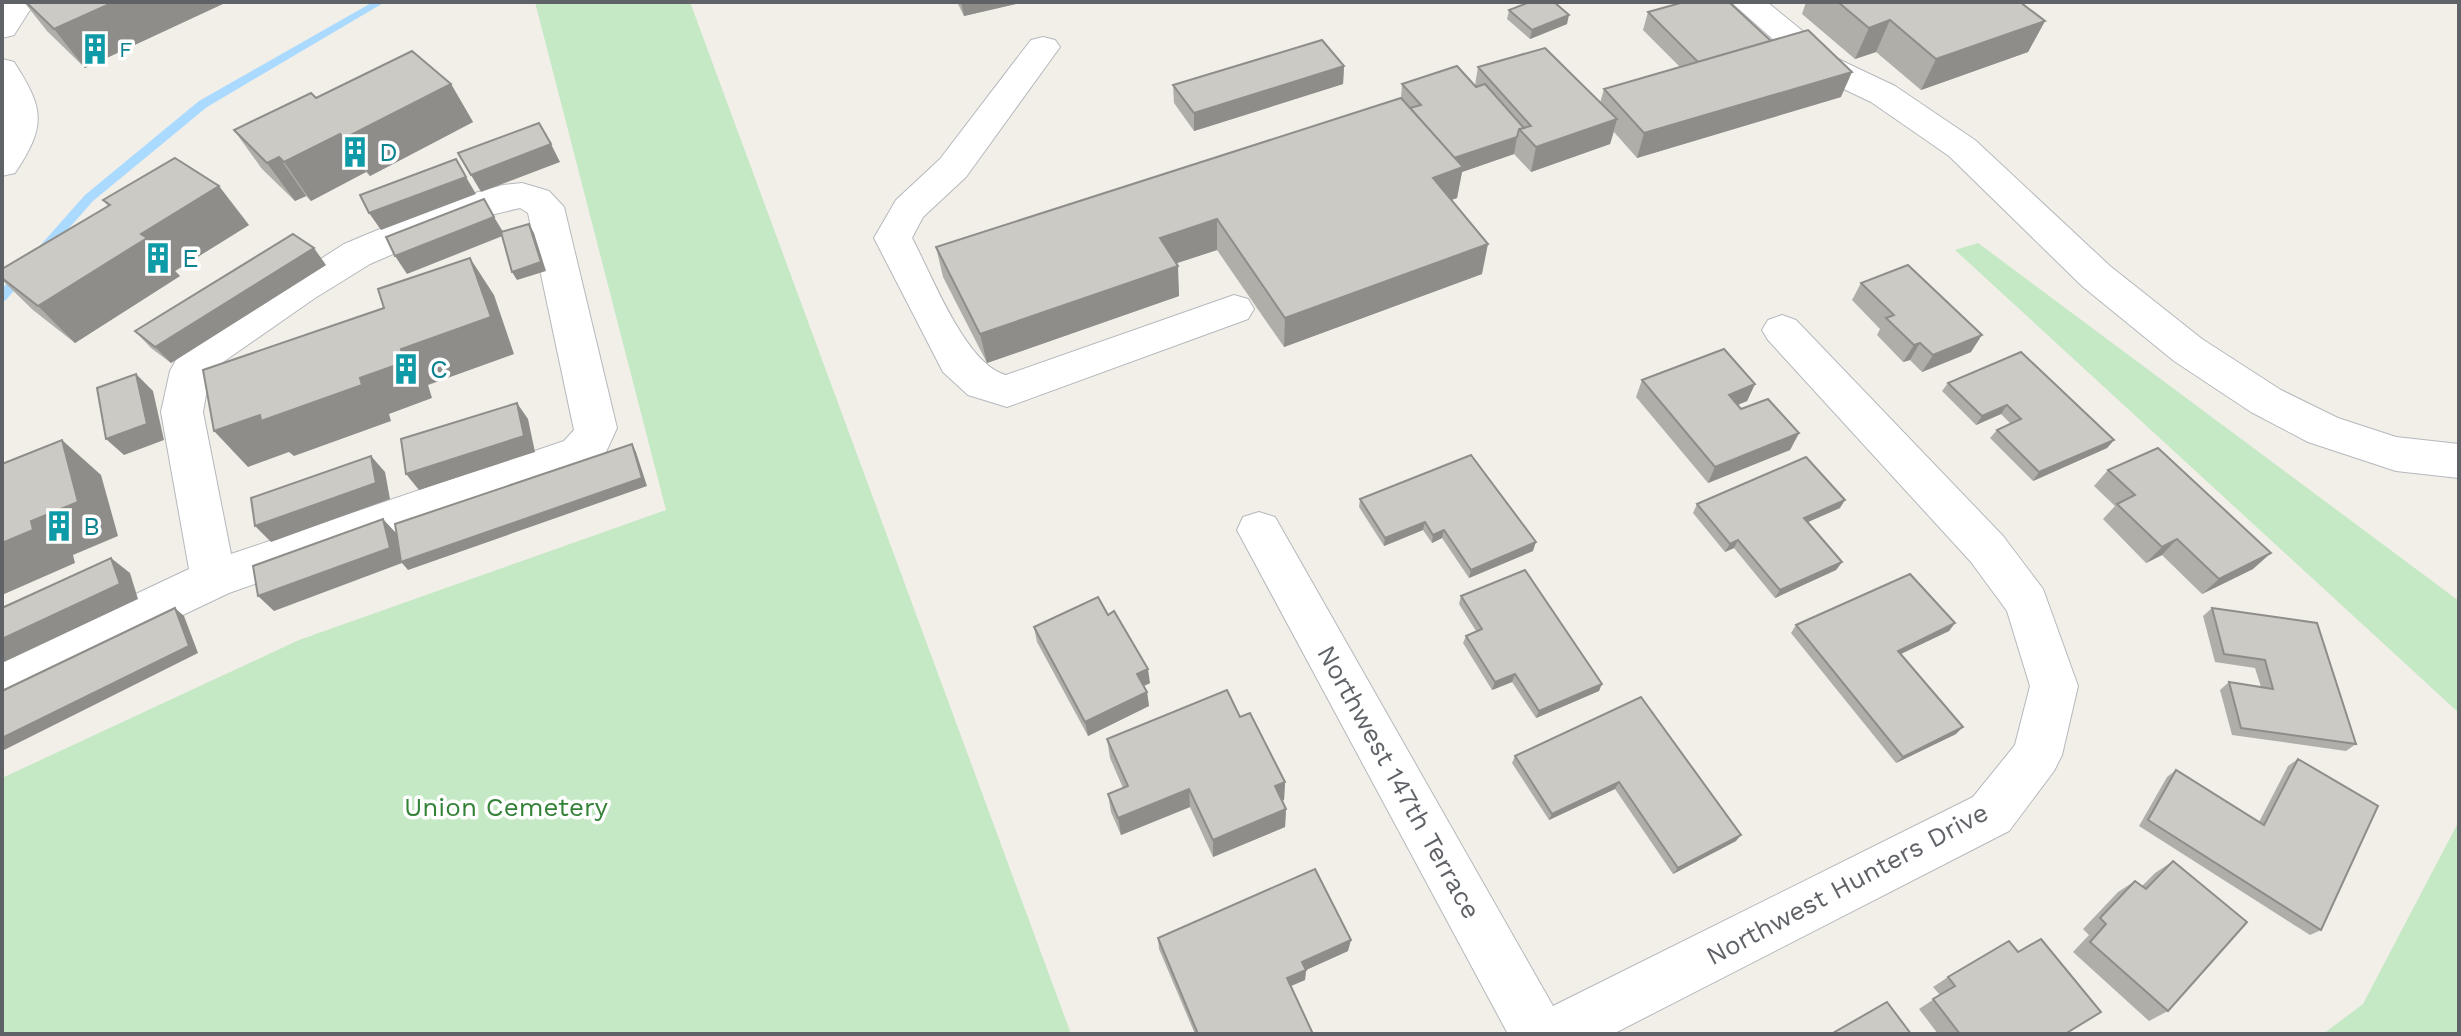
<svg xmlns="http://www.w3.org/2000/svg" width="2461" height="1036" font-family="'Work Sans',sans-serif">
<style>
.green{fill:#c5e8c5}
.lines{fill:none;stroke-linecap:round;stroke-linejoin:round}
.stream{fill:#aadaff;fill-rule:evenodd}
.minor-casing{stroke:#b5b8bc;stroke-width:2}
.minor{fill:#fff;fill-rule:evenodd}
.wall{fill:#afaea9}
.shaded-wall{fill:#8f8d8a}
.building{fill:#cccac5;stroke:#8f8d8a;stroke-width:2}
.labels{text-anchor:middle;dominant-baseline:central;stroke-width:7;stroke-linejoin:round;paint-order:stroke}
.far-culture-label{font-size:22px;fill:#0d838f;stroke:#fff;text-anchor:start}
.culture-label{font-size:26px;fill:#0d838f;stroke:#fff;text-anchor:start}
.street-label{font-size:26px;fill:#5f6368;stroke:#fff}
.park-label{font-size:26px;fill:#348238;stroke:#fff}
</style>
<rect width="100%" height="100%" fill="#f1efe8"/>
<!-- green -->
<g class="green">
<path d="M 535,2 L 690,2 L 1071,1034 L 2,1034 L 2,778 L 299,640 L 666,510 Z"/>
<path d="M 1978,243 L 2459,601 L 2459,713 L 1955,250 Z"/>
<path d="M 2459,821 L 2459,1034 L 2323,1034 L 2363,1004 Z"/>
</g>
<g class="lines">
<!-- stream -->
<g class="stream">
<path d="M 373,2 L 385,2 L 207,107 L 93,201 L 46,254 L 38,254 L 36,251 L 38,248 L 85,195 L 199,101 Z"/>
<path d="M 20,272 L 26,276 L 24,279 L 6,300 L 2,302 L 2,289 L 16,273 Z"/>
</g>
<defs>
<g id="minor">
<path d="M 35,2 L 14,35 L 2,38 L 3,2 Z"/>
<path d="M 1731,2 L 1767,2 L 1836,58 L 1895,86 L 1975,140 L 2110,266 L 2202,339 L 2281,390 L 2338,418 L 2396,437 L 2459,444 L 2459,478 L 2396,471 L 2308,442 L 2251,412 L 2174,361 L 2082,286 L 1949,156 L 1871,102 L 1812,74 Z"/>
<path d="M 1043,37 L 1055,40 L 1060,47 L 966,177 L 923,217 L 912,238 C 932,275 965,364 1006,375 L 1234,295 L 1248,299 L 1254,309 L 1248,319 L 1007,407 L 968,395 L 943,372 L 874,238 L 896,200 L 940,159 L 1031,40 Z"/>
<path d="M 2,59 L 14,62 C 45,110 46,126 15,173 L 2,176 Z"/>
<path d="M 522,183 L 549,191 L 564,207 L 617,428 L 606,452 L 594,465 L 229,593 L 2,701 L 2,657 L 189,569 L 161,412 L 170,371 L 176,360 L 195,340 L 344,244 L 447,201 L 503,185 ZM 520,208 L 528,213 L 574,430 L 564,441 L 231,554 L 203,412 L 209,377 L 223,362 L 315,298 L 370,264 L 474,219 Z"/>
<path d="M 1782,315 L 1796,320 L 2003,536 L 2043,589 L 2078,686 L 2062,755 L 2054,771 L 2009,831 L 1613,1034 L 1508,1034 L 1237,530 L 1243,517 L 1259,512 L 1275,517 L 1553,1006 L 1973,797 L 2015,745 L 2030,686 L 2007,611 L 1971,562 L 1768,340 L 1762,330 L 1768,320 Z"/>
</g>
</defs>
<!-- minor casing -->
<use href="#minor" class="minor-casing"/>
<!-- minor -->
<use href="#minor" class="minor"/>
</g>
<!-- wall -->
<g class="wall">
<path d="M 24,2 L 227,2 L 85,68 L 47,31 Z"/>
<path d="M 957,2 L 1025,2 L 964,16 Z"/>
<path d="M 1806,2 L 2027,2 L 2022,4 L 2045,21 L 2028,52 L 1921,90 L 1876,52 L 1855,59 L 1802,14 Z"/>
<path d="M 1509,10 L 1567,24 L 1530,39 L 1507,19 Z"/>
<path d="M 1648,12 L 1771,41 L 1841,97 L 1637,158 L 1614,132 L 1610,144 L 1531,172 L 1514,154 L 1462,172 L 1457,198 L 1451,200 L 1482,274 L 1284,347 L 1217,250 L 1177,263 L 1179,296 L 987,363 L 943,277 L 936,247 L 1401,98 L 1402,84 L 1475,85 L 1478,67 L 1600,103 L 1604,89 L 1680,67 L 1643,30 Z"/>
<path d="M 1344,66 L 1343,84 L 1194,131 L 1174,103 L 1173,85 Z"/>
<path d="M 451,84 L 473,122 L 370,176 L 366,172 L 311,201 L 306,196 L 295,201 L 262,169 L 234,130 L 316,98 Z"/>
<path d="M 103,200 L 249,225 L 175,271 L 180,276 L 75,343 L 33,310 L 2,280 L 2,269 L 108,206 Z"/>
<path d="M 326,265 L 171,363 L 151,348 L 135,331 Z"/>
<path d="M 1861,283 L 1971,352 L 1922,372 L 1910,360 L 1903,362 L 1877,335 L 1880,329 L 1852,300 Z"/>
<path d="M 1642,380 L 1755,384 L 1747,401 L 1738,405 L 1741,409 L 1799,433 L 1790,450 L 1708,483 L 1636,397 Z"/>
<path d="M 1948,383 L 2114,440 L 2107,448 L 2033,481 L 1990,438 L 1997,430 L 2011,424 L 2001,414 L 1976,425 L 1942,391 Z"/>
<path d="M 2108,470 L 2253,569 L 2202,594 L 2162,555 L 2146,563 L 2103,519 L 2115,506 L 2094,486 Z"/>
<path d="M 1360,499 L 1533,551 L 1469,578 L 1442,538 L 1432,543 L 1423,530 L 1384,546 L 1359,507 Z"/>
<path d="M 1697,504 L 1840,508 L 1807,522 L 1842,562 L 1836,570 L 1775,598 L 1734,548 L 1725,552 L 1693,513 Z"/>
<path d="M 1461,596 L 1599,691 L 1536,718 L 1512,682 L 1492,690 L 1463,643 L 1466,636 L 1476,631 L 1459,604 Z"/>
<path d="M 2212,608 L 2356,744 L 2346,751 L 2232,735 L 2220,690 L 2229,682 L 2261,687 L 2255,668 L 2215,662 L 2203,616 Z"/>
<path d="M 1955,623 L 1949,631 L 1901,654 L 1956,734 L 1896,763 L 1791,633 L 1796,625 Z"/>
<path d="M 1034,627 L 1150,683 L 1144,686 L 1147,692 L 1149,706 L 1088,736 L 1037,642 Z"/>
<path d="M 1641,697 L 1736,841 L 1673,874 L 1615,789 L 1549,820 L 1512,763 L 1515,756 Z"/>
<path d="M 1240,717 L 1285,782 L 1284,800 L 1282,801 L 1286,809 L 1285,827 L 1213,857 L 1190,807 L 1121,835 L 1111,812 L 1108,794 L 1123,788 L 1110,758 L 1107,739 Z"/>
<path d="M 2298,759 L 2321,930 L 2310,935 L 2139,826 L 2167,777 L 2176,770 L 2259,822 L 2288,766 Z"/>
<path d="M 2173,861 L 2168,1011 L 2149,1021 L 2073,952 L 2089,935 L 2083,929 L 2118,892 L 2135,881 L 2142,886 L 2155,873 Z"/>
<path d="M 1158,938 L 1348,951 L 1306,970 L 1305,980 L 1291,986 L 1313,1034 L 1195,1034 L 1159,949 Z"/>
<path d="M 2018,952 L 2065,1034 L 1938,1034 L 1919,1009 L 1940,995 L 1933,987 L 1948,977 Z"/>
</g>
<!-- shaded-wall -->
<g class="shaded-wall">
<path d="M 114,2 L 227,2 L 85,68 L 54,29 Z"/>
<path d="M 961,2 L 1025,2 L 964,16 Z"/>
<path d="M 1569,15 L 1567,24 L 1530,39 L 1532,30 Z"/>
<path d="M 1890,20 L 1876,52 L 1855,59 L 1869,28 Z"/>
<path d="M 2045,21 L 2028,52 L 1921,90 L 1936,59 Z"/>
<path d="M 1344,66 L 1343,84 L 1194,131 L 1194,113 Z"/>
<path d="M 1852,72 L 1841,97 L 1637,158 L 1644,133 Z"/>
<path d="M 451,84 L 473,122 L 370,176 L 345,138 Z"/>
<path d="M 1617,119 L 1610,144 L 1531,172 L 1536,147 Z"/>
<path d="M 340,134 L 366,172 L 311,201 L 284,162 Z"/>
<path d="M 1517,137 L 1514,154 L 1462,172 L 1457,198 L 1428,208 L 1433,178 L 1442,162 Z"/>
<path d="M 551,144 L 560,162 L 481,192 L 471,175 Z"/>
<path d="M 279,157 L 306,196 L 295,201 L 267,163 Z"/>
<path d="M 466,177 L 476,194 L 381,230 L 369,213 Z"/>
<path d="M 219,186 L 249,225 L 175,271 L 180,276 L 75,343 L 38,306 L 141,234 Z"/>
<path d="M 494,217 L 505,235 L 407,274 L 395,256 Z"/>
<path d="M 1217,219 L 1217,250 L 1162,268 L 1160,238 Z"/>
<path d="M 529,224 L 534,233 L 546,271 L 517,280 L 512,272 Z"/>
<path d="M 1488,244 L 1482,274 L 1284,347 L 1285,318 Z"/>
<path d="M 314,248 L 326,265 L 171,363 L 155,347 Z"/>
<path d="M 470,258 L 494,295 L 514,354 L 428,385 L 432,398 L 389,414 L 391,421 L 294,456 L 289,452 L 248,467 L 214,431 L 360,378 L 401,349 Z"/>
<path d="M 1178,266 L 1179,296 L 987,363 L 980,334 Z"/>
<path d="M 1982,335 L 1971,352 L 1922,372 L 1933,355 Z"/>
<path d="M 1920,343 L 1910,360 L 1903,362 L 1914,345 Z"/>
<path d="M 136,374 L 153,391 L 164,440 L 124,455 L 106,439 Z"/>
<path d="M 1755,384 L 1747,401 L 1722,411 L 1729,395 Z"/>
<path d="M 517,403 L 528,419 L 535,452 L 419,490 L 406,474 Z"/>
<path d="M 2007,405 L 2001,414 L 1976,425 L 1982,416 Z"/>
<path d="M 1799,433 L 1790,450 L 1708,483 L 1715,467 Z"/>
<path d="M 62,440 L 101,475 L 118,536 L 73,555 L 75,563 L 2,595 L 2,543 L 31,521 Z"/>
<path d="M 2114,440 L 2107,448 L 2033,481 L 2039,472 Z"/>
<path d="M 632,444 L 636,452 L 647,486 L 408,570 L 402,563 L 274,611 L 258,596 L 383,519 L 397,534 Z"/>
<path d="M 371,456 L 385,472 L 390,499 L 271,542 L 255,526 Z"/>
<path d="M 1845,500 L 1840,508 L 1799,526 L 1804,518 Z"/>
<path d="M 1425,522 L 1423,530 L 1384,546 L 1385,538 Z"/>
<path d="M 1444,530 L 1442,538 L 1432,543 L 1433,535 Z"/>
<path d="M 2177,539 L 2162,555 L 2146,563 L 2162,547 Z"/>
<path d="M 1738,540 L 1734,548 L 1725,552 L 1730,544 Z"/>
<path d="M 1536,542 L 1533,551 L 1469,578 L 1471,570 Z"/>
<path d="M 2271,553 L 2253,569 L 2202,594 L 2219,579 Z"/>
<path d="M 111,558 L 130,573 L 138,599 L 2,663 L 2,639 Z"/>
<path d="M 1842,562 L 1836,570 L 1775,598 L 1780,590 Z"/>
<path d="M 175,608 L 184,616 L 198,653 L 2,751 L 2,738 Z"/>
<path d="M 1955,623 L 1949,631 L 1892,658 L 1898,651 Z"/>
<path d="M 1148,669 L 1150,683 L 1139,688 L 1137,674 Z"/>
<path d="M 1515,674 L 1512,682 L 1492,690 L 1495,682 Z"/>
<path d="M 1602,684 L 1599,691 L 1536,718 L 1539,711 Z"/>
<path d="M 1147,692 L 1149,706 L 1088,736 L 1085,722 Z"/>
<path d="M 1963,727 L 1956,734 L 1896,763 L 1903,757 Z"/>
<path d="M 1285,782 L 1284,800 L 1274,804 L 1275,786 Z"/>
<path d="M 1619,782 L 1615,789 L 1549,820 L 1552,814 Z"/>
<path d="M 1189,789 L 1190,807 L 1121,835 L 1118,818 Z"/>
<path d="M 1286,809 L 1285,827 L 1213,857 L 1213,840 Z"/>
<path d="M 1741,835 L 1736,841 L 1673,874 L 1678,868 Z"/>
<path d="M 1351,940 L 1348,951 L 1306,970 L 1305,980 L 1286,988 L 1287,978 L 1302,962 Z"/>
</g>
<!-- building -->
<g class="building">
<path d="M 26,2 L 114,2 L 54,29 Z"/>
<path d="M 1530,2 L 1554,2 L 1569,15 L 1532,30 L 1509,10 Z"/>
<path d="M 1684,2 L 1729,2 L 1771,41 L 1698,62 L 1648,12 Z"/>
<path d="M 1838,2 L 2020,2 L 2045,21 L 1936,59 L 1890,20 L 1869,28 Z"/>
<path d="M 1808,30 L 1852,72 L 1644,133 L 1604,89 Z"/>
<path d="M 1322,40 L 1344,66 L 1194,113 L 1173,85 Z"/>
<path d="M 1545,48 L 1617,119 L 1536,147 L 1519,129 L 1531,126 L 1478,67 Z"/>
<path d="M 412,51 L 451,84 L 345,138 L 340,134 L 284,162 L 279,157 L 267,163 L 234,130 L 311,93 L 316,98 Z"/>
<path d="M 1457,66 L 1476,87 L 1485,84 L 1524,128 L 1519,129 L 1517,137 L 1454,158 L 1410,108 L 1421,105 L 1402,84 Z"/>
<path d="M 1401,98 L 1463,167 L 1433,178 L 1488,244 L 1285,318 L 1217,219 L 1160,238 L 1178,266 L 980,334 L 936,247 Z"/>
<path d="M 539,123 L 551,144 L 471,175 L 458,153 Z"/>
<path d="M 175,158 L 219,186 L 141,234 L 147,238 L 38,306 L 2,278 L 2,269 L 110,205 L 103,200 Z"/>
<path d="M 456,159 L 466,177 L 369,213 L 360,195 Z"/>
<path d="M 484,199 L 494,217 L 395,256 L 386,237 Z"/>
<path d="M 529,224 L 541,262 L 512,272 L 501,232 Z"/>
<path d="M 293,234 L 314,248 L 155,347 L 135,331 Z"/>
<path d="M 470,258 L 491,317 L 401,349 L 405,362 L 360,378 L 362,385 L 261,421 L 260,415 L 214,431 L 203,370 L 384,308 L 378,289 Z"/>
<path d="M 1908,265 L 1982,335 L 1933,355 L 1920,343 L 1914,345 L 1886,318 L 1894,315 L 1861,283 Z"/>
<path d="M 1724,349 L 1755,384 L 1729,395 L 1741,409 L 1768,399 L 1799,433 L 1715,467 L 1642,380 Z"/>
<path d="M 2021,352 L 2114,440 L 2039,472 L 1997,430 L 2021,419 L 2007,405 L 1982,416 L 1948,383 Z"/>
<path d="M 136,374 L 147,424 L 106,439 L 97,388 Z"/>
<path d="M 517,403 L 524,436 L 406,474 L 401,439 Z"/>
<path d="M 62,440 L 78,502 L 31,521 L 33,530 L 2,543 L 2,464 Z"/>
<path d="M 632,444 L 642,478 L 401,562 L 395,524 Z"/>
<path d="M 2158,448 L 2271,553 L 2219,579 L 2177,539 L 2162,547 L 2117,504 L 2135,495 L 2108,470 Z"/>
<path d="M 1471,455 L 1536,542 L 1471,570 L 1444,530 L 1433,535 L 1425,522 L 1385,538 L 1360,499 Z"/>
<path d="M 371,456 L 376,483 L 255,526 L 251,498 Z"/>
<path d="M 1806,457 L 1845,500 L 1804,518 L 1842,562 L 1780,590 L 1738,540 L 1730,544 L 1697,504 Z"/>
<path d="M 383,519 L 390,548 L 258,596 L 253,566 Z"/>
<path d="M 111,558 L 120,584 L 2,639 L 2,608 Z"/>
<path d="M 1525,570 L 1602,684 L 1539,711 L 1515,674 L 1495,682 L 1466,636 L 1482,629 L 1461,596 Z"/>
<path d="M 1910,574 L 1955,623 L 1898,651 L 1963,727 L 1903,757 L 1796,625 Z"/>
<path d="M 1098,597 L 1108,615 L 1114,611 L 1148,669 L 1137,674 L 1147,692 L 1085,722 L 1034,627 Z"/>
<path d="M 175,608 L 189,646 L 2,738 L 2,691 Z"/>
<path d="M 2212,608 L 2317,623 L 2356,744 L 2241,728 L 2229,682 L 2273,689 L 2265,660 L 2224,654 Z"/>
<path d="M 1227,690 L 1240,717 L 1250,713 L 1285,782 L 1275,786 L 1286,809 L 1213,840 L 1189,789 L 1118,818 L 1108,794 L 1128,786 L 1107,739 Z"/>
<path d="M 1641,697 L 1741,835 L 1678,868 L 1619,782 L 1552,814 L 1515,756 Z"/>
<path d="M 2298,759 L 2378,806 L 2321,930 L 2148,820 L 2176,770 L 2264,825 Z"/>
<path d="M 2173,861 L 2247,922 L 2168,1011 L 2090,942 L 2106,924 L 2100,918 L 2135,881 L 2146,889 Z"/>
<path d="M 1315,869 L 1351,940 L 1302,962 L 1306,970 L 1287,978 L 1313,1034 L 1198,1034 L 1158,938 Z"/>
<path d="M 2041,939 L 2101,1012 L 2065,1034 L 1960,1034 L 1933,999 L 1955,986 L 1948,977 L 2009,941 L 2018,952 Z"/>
<path d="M 1887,1002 L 1911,1034 L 1834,1034 L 1833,1033 Z"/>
</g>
<!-- icons -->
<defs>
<symbol id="building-bare" viewBox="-9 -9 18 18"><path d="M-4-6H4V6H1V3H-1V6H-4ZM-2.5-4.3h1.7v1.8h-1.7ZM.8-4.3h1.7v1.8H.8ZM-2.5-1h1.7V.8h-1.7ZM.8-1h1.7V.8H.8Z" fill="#0f9aa8" stroke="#fff" stroke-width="2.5" paint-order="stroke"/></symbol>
</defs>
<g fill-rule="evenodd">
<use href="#building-bare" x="73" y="27" width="44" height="44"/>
<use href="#building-bare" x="333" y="130" width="44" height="44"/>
<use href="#building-bare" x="136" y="236" width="44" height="44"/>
<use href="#building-bare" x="384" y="347" width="44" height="44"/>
<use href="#building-bare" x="37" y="504" width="44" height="44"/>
</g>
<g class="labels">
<!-- far-culture labels -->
<g class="far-culture-label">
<text x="119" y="49">F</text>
</g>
<!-- culture labels -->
<g class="culture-label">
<text x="379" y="152">D</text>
<text x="182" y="258">E</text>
<text x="430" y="369">C</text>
<text x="83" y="526">B</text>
</g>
<!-- street labels -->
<g class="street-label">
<text transform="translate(1399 782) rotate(61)">Northwest 147th Terrace</text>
<text transform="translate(1847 884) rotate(-28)">Northwest Hunters Drive</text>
</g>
<!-- park labels -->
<g class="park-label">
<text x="506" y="807">Union Cemetery</text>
</g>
</g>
<!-- border -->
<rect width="2461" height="1036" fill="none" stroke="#5f6368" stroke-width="8"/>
</svg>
